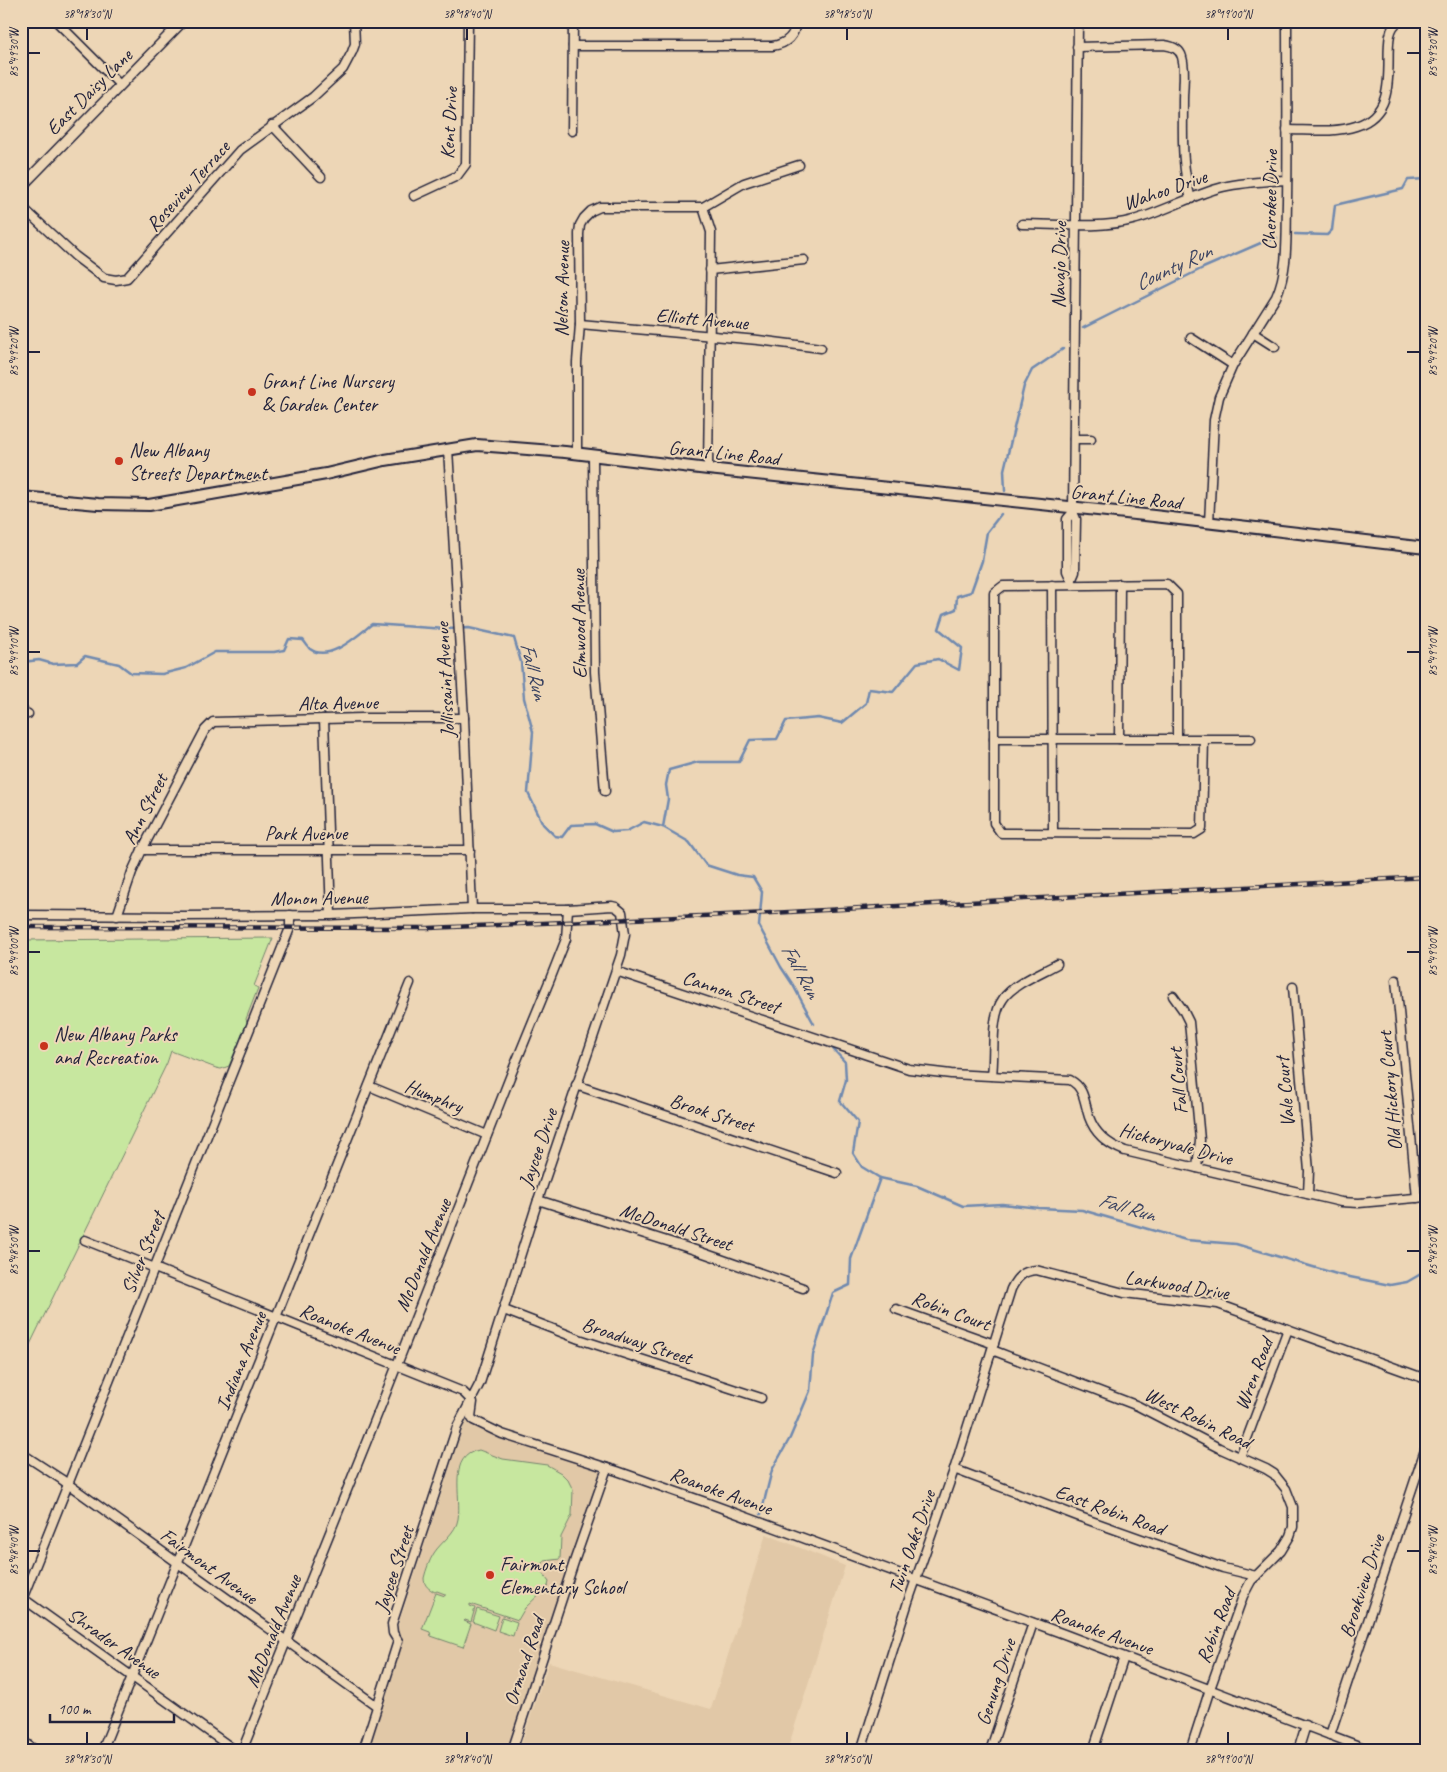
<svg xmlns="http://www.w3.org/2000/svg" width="1447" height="1772" font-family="Caveat,sans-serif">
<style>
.built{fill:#e1c8a7}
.green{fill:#c7e79f;stroke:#74846d}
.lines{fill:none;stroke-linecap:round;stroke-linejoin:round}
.stream{stroke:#6f89af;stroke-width:2.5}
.minor-casing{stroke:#22223b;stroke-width:11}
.tertiary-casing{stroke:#22223b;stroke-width:12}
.secondary-casing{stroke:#22223b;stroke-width:14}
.primary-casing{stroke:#22223b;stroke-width:15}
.minor{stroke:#edd6b6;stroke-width:8}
.tertiary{stroke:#edd6b6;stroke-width:9}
.secondary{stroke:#edd6b6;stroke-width:10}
.primary{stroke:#edd6b6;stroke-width:11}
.rail-casing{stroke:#22223b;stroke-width:4.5}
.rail{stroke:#edd6b6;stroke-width:2.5;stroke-dasharray:8;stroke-linecap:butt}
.ticks{fill:none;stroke:#22223b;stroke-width:2}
.poi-dot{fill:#c8321e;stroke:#edd6b6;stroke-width:2}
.labels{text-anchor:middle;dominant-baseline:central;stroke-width:4;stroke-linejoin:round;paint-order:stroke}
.street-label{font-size:20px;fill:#22223b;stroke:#edd6b6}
.poi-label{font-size:20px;fill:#22223b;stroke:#edd6b6;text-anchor:start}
.water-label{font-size:21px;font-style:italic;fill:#3c4462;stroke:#edd6b6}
.neatline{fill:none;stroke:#22223b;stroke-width:2}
.ticks-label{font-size:12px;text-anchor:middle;fill:#22223b}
</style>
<rect width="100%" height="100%" fill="#edd6b6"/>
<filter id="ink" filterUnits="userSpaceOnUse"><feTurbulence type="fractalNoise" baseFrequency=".02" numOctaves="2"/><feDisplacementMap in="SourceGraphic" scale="10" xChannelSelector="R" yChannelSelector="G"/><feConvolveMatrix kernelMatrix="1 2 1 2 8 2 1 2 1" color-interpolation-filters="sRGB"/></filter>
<g filter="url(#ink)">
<!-- built -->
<g class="built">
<path d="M 465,1421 L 488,1433 L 601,1471 L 509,1751 L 357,1751 Z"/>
<path d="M 766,1534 L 845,1566 L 787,1751 L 519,1751 L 549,1662 L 711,1709 Z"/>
</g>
<!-- green -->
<g class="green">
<path d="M 273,938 L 254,986 L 258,988 L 246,1019 L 247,1023 L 229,1066 L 221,1069 L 216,1068 L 171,1051 L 167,1063 L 21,1363 L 21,940 Z"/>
<path d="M 479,1450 L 503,1459 L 547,1465 L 561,1473 L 568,1480 L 573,1490 L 572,1515 L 561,1537 L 560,1559 L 544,1561 L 540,1570 L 549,1582 L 548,1586 L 525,1608 L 518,1620 L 470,1604 L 470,1606 L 475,1608 L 471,1622 L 465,1620 L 464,1621 L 471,1624 L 463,1647 L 431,1636 L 430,1632 L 422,1629 L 436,1593 L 445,1596 L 445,1594 L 437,1591 L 435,1592 C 429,1589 424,1586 424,1578 C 426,1570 429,1561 434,1553 C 441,1542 456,1533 458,1519 C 462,1495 447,1456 479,1450 Z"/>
<path d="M 477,1609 L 499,1616 L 494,1630 L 473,1622 Z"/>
<path d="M 502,1617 L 517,1622 L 513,1636 L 498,1631 Z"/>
</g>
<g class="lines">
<!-- stream -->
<g class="stream">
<path d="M 1295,234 L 1327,235 L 1332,230 L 1335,205 L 1403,189 L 1408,180 L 1426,179"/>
<path d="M 1083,328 L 1203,268 L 1263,242 L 1277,238"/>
<path d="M 1005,491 L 1004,470 L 1024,386 L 1032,370 L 1063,349"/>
<path d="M 21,660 L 23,662 L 39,660 L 53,664 L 77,663 L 85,656 L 119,664 L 131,673 L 162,674 L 186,668 L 215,652 L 274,652 L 284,650 L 289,639 L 303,640 C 305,642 307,646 310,649 C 329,663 358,635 372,624 L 446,629 L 469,628 L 514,638 L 521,662 L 524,698 L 533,732 L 528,793 L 543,824 L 555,836 L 562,837 L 571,825 L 595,824 L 613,832 L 627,831 L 644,822 L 663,827 L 689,842 L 706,865 L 737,875 L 753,877 L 762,892 L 759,926 L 781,967 L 793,985 L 814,1024"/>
<path d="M 663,827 L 668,799 L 666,785 L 669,770 L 698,762 L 739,762 L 750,740 L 777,739 L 786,721 L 818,718 L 842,723 L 866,703 L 869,689 L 893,692 L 917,663 L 938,659 L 959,670 L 962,648 L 939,629 L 944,614 L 956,609 L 957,596 L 971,592 L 982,561 L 987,532 L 1001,514"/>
<path d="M 833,1049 L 845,1062 L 846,1080 L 840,1101 L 858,1122 L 853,1153 L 862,1167 L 880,1178 L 917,1186 L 963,1206 L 1002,1204 L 1039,1208 L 1082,1210 L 1186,1240 L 1236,1244 L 1340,1275 L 1390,1285 L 1407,1282 L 1426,1271"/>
<path d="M 761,1514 L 772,1470 L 790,1438 L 810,1391 L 813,1355 L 833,1293 L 850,1285 L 851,1259 L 880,1178"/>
</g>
<defs>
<g id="minor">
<path d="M 56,21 L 120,85"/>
<path d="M 21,22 L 22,21"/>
<path d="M 573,46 L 772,46 C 787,44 795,36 796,21"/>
<path d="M 1077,47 L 1164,45 C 1172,46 1180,49 1182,57 C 1186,70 1183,86 1183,100 C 1183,135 1181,165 1191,199"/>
<path d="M 272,125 L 321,177"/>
<path d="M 1287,130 C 1309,130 1335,133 1356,126 C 1412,108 1372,33 1400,21"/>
<path d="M 572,131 L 573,21"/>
<path d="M 414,196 L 457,176 L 466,164 L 468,21"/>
<path d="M 21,206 L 75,256 L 104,278 L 116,280 L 127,278 L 240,150 L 313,97 L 343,69 L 352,52 L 355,44 L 354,21"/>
<path d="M 703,207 L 711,232 L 708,469"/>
<path d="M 1022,224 C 1057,224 1099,229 1133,220 C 1164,212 1192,195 1223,187 C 1244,182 1266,181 1287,180"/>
<path d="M 710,270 L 804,260"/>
<path d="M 580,324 L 758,340 L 821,348"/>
<path d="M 1253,333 L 1275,347"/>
<path d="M 1191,338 L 1233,365"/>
<path d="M 1074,439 L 1091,439"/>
<path d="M 448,449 L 464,718 L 472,909"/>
<path d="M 577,454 L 577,362 L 580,324 L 579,234 L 580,225 L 584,218 L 591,211 L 600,207 L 703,207 L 744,183 L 799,165"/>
<path d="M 593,456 L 595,672 L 605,791"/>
<path d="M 1209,523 L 1214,420 L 1219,397 L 1233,365 L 1276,297 C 1289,268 1286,234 1287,202 C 1288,142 1287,82 1287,21"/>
<path d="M 1072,579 L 1075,572 L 1076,519 L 1073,512 L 1078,21"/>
<path d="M 1072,582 L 1067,571 L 1067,519 L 1073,512"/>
<path d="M 1052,585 L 1053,833"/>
<path d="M 21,710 L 28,714"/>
<path d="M 324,719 L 331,915"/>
<path d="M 994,739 L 1251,739"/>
<path d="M 1119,739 L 1120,584"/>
<path d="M 1177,739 L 1177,594 L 1167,584 L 1003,586 L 994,593 L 994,823 L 1001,833 L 1194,834 L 1202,829 L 1204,739"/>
<path d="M 142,850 L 470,850"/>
<path d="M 21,915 L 184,916 L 331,915 L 472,909 L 568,909 L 612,906 L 616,907 L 622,912 L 625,934 L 621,955 L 538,1200 L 480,1383 L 457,1427 L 392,1624 L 393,1633 L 398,1641 L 363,1751"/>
<path d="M 117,916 L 132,872 L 142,850 L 205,730 L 213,722 L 362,718 L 464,718"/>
<path d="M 616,971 L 909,1069 L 951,1074 L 1070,1080 C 1085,1088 1084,1102 1089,1117 C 1095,1134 1109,1145 1125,1151 L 1341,1202 L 1359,1203 L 1426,1197"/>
<path d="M 1396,980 L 1417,1198"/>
<path d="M 1293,987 L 1309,1171 L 1308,1194"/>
<path d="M 1173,996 L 1183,1010 L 1189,1022 L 1200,1140 L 1197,1168"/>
<path d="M 992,1075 C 995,1053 990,1017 1003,999 C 1013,984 1041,973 1057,964"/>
<path d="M 576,1085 L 837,1173"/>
<path d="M 369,1086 L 487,1135"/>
<path d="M 538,1200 L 695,1250 L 803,1288"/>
<path d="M 85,1240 L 463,1392 L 473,1402 L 471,1417 L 473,1420 L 502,1434 L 617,1471 L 708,1503 L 1064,1634 L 1372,1751"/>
<path d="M 896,1309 L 994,1344"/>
<path d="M 504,1310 L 579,1339 L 761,1398"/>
<path d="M 992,1350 L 1138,1406 L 1219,1448 L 1266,1469 L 1274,1474 L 1286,1489 L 1293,1507 L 1293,1527 L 1290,1536 L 1281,1551 L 1251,1581 L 1243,1596 L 1210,1689 L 1190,1751"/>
<path d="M 21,1453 L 61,1479 L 377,1706"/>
<path d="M 1240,1457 L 1288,1329"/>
<path d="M 954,1469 L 1080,1517 L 1223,1568 L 1256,1576"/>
<path d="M 21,1597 L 236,1751"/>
<path d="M 21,1602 L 290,928 L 290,915"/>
<path d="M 1330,1735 L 1426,1447"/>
<path d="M 102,1751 L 410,983"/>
<path d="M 242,1751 L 382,1403 L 512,1072 L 551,977 L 566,939 L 568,909"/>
<path d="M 512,1751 L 575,1559 L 607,1468"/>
<path d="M 861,1751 L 908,1602 L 954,1470 L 1011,1289 C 1017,1277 1023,1271 1036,1270 L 1124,1293 L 1218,1304 L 1426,1379"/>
<path d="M 990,1751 L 1033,1623"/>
<path d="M 1093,1751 L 1124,1657"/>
<path d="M 1298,1751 L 1306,1725"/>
</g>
<path id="tertiary" d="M 21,187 L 183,21"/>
<path id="secondary" d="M 21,497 L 98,504 L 149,505 L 326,474 L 385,460 L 477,445 L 565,452 L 708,469 L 1154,516 L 1426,548"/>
<path id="primary" d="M 21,1742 L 33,1751"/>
</defs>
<!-- minor casing -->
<use href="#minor" class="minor-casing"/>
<!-- tertiary casing -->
<use href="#tertiary" class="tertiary-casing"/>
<!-- secondary casing -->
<use href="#secondary" class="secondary-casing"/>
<!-- primary casing -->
<use href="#primary" class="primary-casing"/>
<!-- minor -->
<use href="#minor" class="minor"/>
<!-- tertiary -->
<use href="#tertiary" class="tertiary"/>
<!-- secondary -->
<use href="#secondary" class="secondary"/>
<!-- primary -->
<use href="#primary" class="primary"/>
<defs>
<path id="rail" d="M 21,927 L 429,928 L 771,913 L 1426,877"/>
</defs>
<!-- rail casing -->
<use href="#rail" class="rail-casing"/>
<!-- rail -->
<use href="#rail" class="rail"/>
</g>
</g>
<!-- ticks -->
<path class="ticks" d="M 87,28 L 87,40M 467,28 L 467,40M 847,28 L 847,40M 1228,28 L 1228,40M 28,53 L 40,53M 1407,53 L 1420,53M 28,352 L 40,352M 1407,352 L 1420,352M 28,652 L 40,652M 1407,652 L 1420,652M 28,952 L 40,952M 1407,952 L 1420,952M 28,1251 L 40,1251M 1407,1251 L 1420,1251M 28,1551 L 40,1551M 1407,1551 L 1420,1551M 87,1732 L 87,1744M 467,1732 L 467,1744M 847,1732 L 847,1744M 1228,1732 L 1228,1744"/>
<!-- markers -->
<g class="poi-dot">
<circle cx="252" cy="392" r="5"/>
<circle cx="119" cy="461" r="5"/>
<circle cx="44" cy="1046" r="5"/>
<circle cx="490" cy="1575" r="5"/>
</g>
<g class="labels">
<!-- street labels -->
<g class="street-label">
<text transform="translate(89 92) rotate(-45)">East Daisy Lane</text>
<text transform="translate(449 123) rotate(-87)">Kent Drive</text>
<text transform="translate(188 186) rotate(-48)">Roseview Terrace</text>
<text transform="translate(1165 190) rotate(-19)">Wahoo Drive</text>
<text transform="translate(1270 200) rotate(-89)">Cherokee Drive</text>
<text transform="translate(1059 265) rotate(-89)">Navajo Drive</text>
<text transform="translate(562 289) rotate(-89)">Nelson Avenue</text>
<text transform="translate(702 319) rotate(5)">Elliott Avenue</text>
<text transform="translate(724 453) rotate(6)">Grant Line Road</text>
<text transform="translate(1126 497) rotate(6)">Grant Line Road</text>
<text transform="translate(579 624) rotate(-91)">Elmwood Avenue</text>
<text transform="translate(445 680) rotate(-93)">Jollissaint Avenue</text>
<text transform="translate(338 703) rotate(-1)">Alta Avenue</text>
<text transform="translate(145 809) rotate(-63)">Ann Street</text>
<text x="306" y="833">Park Avenue</text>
<text transform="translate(319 898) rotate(-1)">Monon Avenue</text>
<text transform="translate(731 992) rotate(18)">Cannon Street</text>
<text transform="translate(1178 1081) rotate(-95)">Fall Court</text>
<text transform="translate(1390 1091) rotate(-95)">Old Hickory Court</text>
<text transform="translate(1285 1092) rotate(-95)">Vale Court</text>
<text transform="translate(434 1096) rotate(22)">Humphry</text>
<text transform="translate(712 1113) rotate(18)">Brook Street</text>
<text transform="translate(1176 1144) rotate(15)">Hickoryvale Drive</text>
<text transform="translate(538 1148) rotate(-71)">Jaycee Drive</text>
<text transform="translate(676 1227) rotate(18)">McDonald Street</text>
<text transform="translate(143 1253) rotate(-68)">Silver Street</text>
<text transform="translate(423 1255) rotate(-68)">McDonald Avenue</text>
<text transform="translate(1177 1285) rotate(9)">Larkwood Drive</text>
<text transform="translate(951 1311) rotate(20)">Robin Court</text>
<text transform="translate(350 1329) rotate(22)">Roanoke Avenue</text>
<text transform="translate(637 1341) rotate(18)">Broadway Street</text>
<text transform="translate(241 1361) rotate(-68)">Indiana Avenue</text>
<text transform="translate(1254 1374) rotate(-69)">Wren Road</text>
<text transform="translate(1198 1418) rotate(26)">West Robin Road</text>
<text transform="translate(721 1491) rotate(20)">Roanoke Avenue</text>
<text transform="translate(1110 1510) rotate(20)">East Robin Road</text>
<text transform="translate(912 1542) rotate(-71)">Twin Oaks Drive</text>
<text transform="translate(209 1566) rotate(36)">Fairmont Avenue</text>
<text transform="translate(394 1569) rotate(-72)">Jaycee Street</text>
<text transform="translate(1362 1586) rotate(-72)">Brookview Drive</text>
<text transform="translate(1216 1626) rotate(-69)">Robin Road</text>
<text transform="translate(273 1631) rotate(-68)">McDonald Avenue</text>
<text transform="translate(1102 1631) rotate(20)">Roanoke Avenue</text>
<text transform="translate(114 1643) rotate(35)">Shrader Avenue</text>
<text transform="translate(524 1661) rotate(-72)">Ormond Road</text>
<text transform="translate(996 1682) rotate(-72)">Genung Drive</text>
</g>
<!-- poi labels -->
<g class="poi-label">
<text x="262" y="381">Grant Line Nursery<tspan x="262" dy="23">&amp; Garden Center</tspan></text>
<text x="129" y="450">New Albany<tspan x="129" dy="23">Streets Department</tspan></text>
<text x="54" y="1034">New Albany Parks<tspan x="54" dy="23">and Recreation</tspan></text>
<text x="500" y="1564">Fairmont<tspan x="500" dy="23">Elementary School</tspan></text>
</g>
<!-- water labels -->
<g class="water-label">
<text transform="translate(1173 267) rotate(-25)">County Run</text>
<text transform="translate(534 671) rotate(76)">Fall Run</text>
<text transform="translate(801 971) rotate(61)">Fall Run</text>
<text transform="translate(1127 1207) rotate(16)">Fall Run</text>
</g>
</g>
<!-- margin -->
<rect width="1447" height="1772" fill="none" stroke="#edd6b6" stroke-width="55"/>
<!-- scale -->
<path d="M50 1714v8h124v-8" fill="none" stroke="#22223b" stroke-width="2.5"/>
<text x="58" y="1714" font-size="15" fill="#22223b" stroke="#edd6b6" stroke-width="4" paint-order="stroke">100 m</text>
<rect x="28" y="28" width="1392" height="1716" class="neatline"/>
<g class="ticks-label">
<text x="87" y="18">38°18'30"N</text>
<text x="467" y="18">38°18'40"N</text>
<text x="847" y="18">38°18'50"N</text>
<text x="1228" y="18">38°19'00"N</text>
<text transform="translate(1433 53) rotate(-90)" y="4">85°49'30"W</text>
<text transform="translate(14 53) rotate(-90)" y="4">85°49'30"W</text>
<text transform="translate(1433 352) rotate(-90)" y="4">85°49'20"W</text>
<text transform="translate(14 352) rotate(-90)" y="4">85°49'20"W</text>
<text transform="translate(1433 652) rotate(-90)" y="4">85°49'10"W</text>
<text transform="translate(14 652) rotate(-90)" y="4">85°49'10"W</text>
<text transform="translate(1433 952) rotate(-90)" y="4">85°49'00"W</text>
<text transform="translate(14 952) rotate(-90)" y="4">85°49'00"W</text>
<text transform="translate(1433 1251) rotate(-90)" y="4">85°48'50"W</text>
<text transform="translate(14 1251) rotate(-90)" y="4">85°48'50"W</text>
<text transform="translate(1433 1551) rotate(-90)" y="4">85°48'40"W</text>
<text transform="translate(14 1551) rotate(-90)" y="4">85°48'40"W</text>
<text x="87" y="1763">38°18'30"N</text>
<text x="467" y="1763">38°18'40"N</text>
<text x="847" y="1763">38°18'50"N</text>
<text x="1228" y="1763">38°19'00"N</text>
</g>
</svg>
